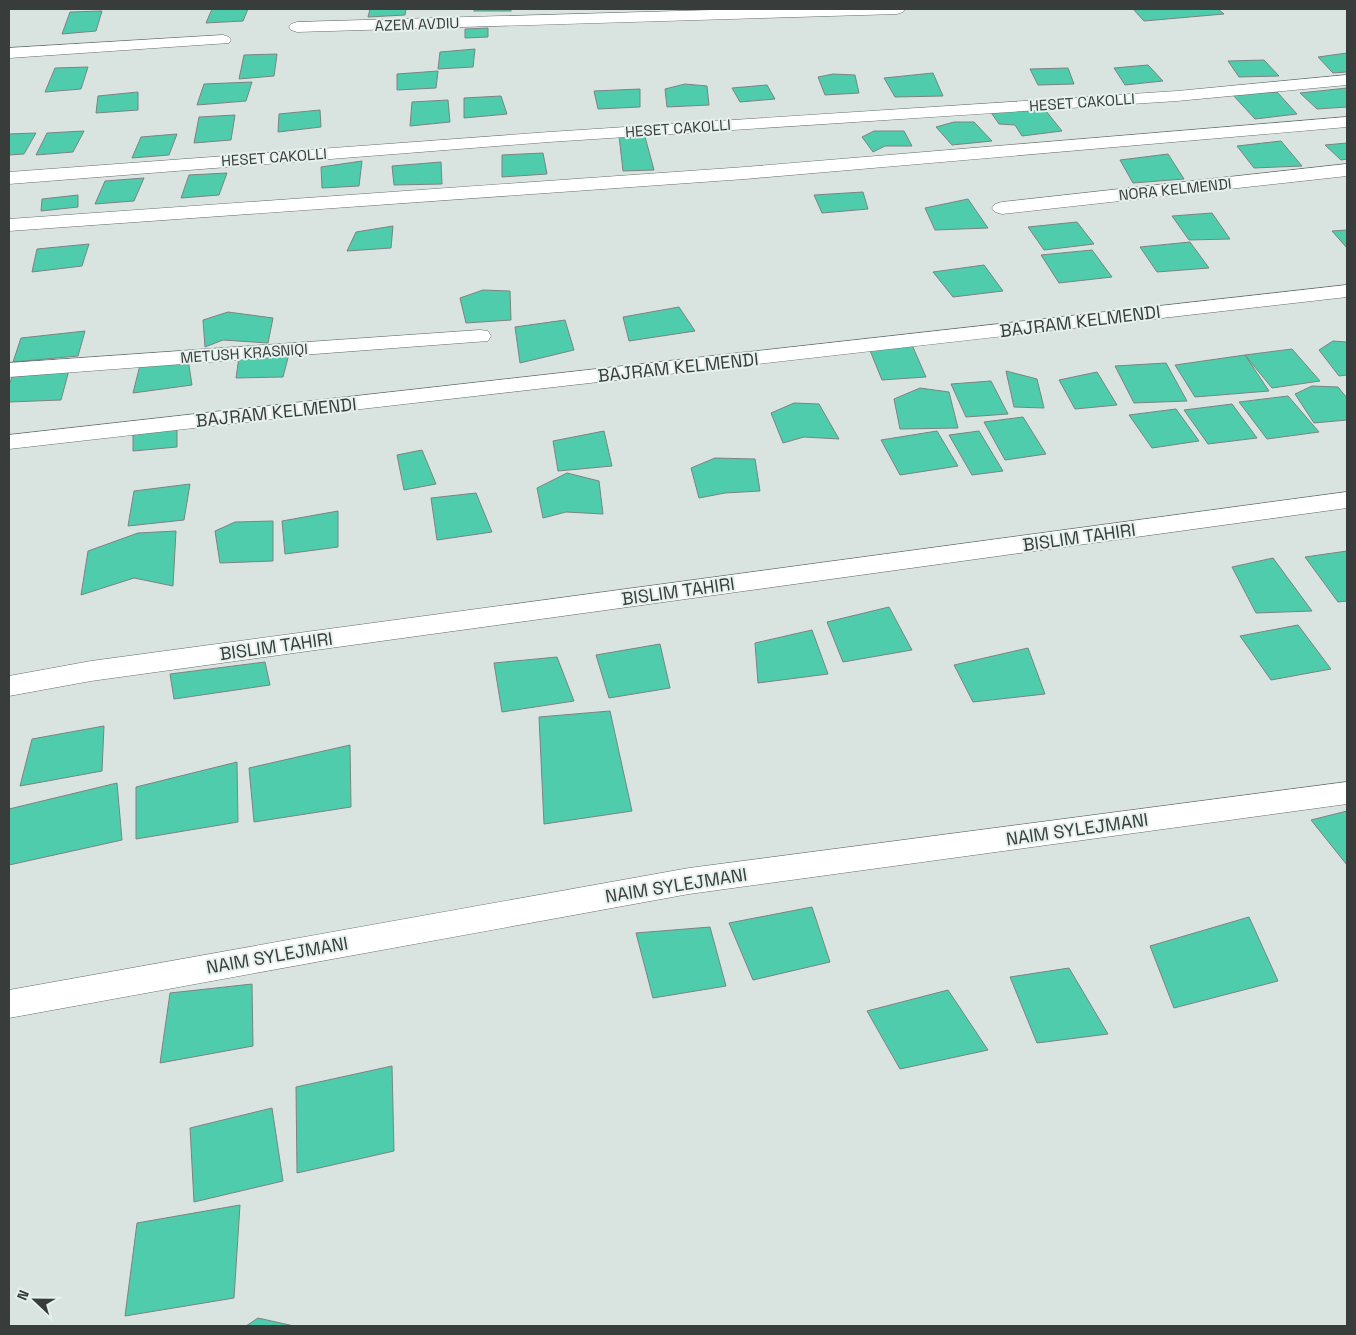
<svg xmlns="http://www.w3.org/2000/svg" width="1356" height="1335" font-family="'Space Grotesk',sans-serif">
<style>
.building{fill:#4fccac;stroke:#7b8481}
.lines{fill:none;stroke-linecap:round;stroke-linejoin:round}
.minor-casing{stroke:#666f6c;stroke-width:1}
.minor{fill:#fff;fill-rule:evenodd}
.labels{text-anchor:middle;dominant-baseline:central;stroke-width:4;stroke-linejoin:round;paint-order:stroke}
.far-street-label{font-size:15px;fill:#383d3b;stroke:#e6f1ed}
.street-label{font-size:18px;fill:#383d3b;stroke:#e6f1ed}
</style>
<rect width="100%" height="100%" fill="#d9e4e0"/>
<!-- building -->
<g class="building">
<path d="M 212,9 L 248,9 L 243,21 L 206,23 Z"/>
<path d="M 370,9 L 406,9 L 405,15 L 368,17 Z"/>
<rect x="474" y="9" width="37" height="2"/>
<path d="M 1133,9 L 1218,9 L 1224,14 L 1144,21 Z"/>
<path d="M 102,11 L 96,31 L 62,34 L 70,12 Z"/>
<path d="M 488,28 L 488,37 L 465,38 L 465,29 Z"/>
<path d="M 475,49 L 473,67 L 438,69 L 440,52 Z"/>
<path d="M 1347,53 L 1347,72 L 1333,73 L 1318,57 Z"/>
<path d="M 277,54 L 274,76 L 239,79 L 244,55 Z"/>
<path d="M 1264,60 L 1279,76 L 1239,77 L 1228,61 Z"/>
<path d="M 1148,65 L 1163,81 L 1125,85 L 1114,68 Z"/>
<path d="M 88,67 L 81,89 L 45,92 L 55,68 Z"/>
<path d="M 1068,68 L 1074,84 L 1038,85 L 1030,69 Z"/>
<path d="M 438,71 L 436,88 L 397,90 L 397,74 Z"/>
<path d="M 933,73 L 943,96 L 895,97 L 884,78 Z"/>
<path d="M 833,74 L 855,75 L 859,93 L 825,95 L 818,77 Z"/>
<path d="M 252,82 L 246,101 L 197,105 L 204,84 Z"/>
<path d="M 685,84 L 707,86 L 709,105 L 667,107 L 665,89 Z"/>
<path d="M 767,85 L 775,99 L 740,102 L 732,88 Z"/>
<path d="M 1347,88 L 1347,107 L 1317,109 L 1300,93 Z"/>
<path d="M 640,89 L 640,107 L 598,109 L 594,91 Z"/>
<path d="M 138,92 L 138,110 L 96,113 L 98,96 Z"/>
<path d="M 1277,92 L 1297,114 L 1255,119 L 1232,94 Z"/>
<path d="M 501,96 L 507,114 L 464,118 L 464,98 Z"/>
<path d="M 448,100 L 450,122 L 410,126 L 412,102 Z"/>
<path d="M 1042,106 L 1062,131 L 1022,136 L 1015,125 L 999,124 L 990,111 Z"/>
<path d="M 320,110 L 321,127 L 278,132 L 279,114 Z"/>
<path d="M 235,115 L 231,140 L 194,143 L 199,117 Z"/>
<path d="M 954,122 L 974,122 L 992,141 L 952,145 L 936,127 Z"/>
<path d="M 84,131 L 73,152 L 36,155 L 47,133 Z"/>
<path d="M 874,131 L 904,131 L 912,146 L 885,146 L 873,152 L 862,137 Z"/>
<path d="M 36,133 L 24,154 L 9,155 L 9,134 Z"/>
<path d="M 644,133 L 654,170 L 623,171 L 619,136 Z"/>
<path d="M 177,134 L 169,155 L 132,158 L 141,137 Z"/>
<path d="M 1281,141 L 1302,166 L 1254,168 L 1237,146 Z"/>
<path d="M 1347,143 L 1347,159 L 1341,160 L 1325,145 Z"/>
<path d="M 543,153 L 547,174 L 502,177 L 502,155 Z"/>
<path d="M 1168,154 L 1184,179 L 1133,183 L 1120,160 Z"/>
<path d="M 362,161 L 359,186 L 322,188 L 321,167 Z"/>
<path d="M 441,162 L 442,184 L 394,185 L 392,166 Z"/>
<path d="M 227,173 L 219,195 L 181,198 L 189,175 Z"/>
<path d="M 144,178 L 134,201 L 95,204 L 105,181 Z"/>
<path d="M 863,192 L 868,209 L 822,213 L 814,195 Z"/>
<path d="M 78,195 L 78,207 L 41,211 L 42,199 Z"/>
<path d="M 968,199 L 988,228 L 935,230 L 925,208 Z"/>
<path d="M 1212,213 L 1230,239 L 1189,240 L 1172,216 Z"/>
<path d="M 1077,222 L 1094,244 L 1044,250 L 1028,227 Z"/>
<path d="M 393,226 L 391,248 L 347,251 L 356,232 Z"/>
<path d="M 1347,230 L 1347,248 L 1332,231 Z"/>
<path d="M 1190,242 L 1209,268 L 1157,272 L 1140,247 Z"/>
<path d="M 89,244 L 82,266 L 32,272 L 37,249 Z"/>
<path d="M 1092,250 L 1112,277 L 1059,283 L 1041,255 Z"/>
<path d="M 984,265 L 1003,291 L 953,297 L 933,272 Z"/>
<path d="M 483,290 L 510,291 L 511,320 L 466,323 L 460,298 Z"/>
<path d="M 679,307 L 695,331 L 629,341 L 623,317 Z"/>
<path d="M 228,312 L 273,318 L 268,343 L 223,340 L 205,347 L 203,320 Z"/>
<path d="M 565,320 L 574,350 L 520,363 L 515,327 Z"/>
<path d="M 85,331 L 78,356 L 13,362 L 21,338 Z"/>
<path d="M 1333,341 L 1347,342 L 1347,375 L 1339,376 L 1319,350 Z"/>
<path d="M 912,345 L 926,377 L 882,380 L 869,348 Z"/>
<path d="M 1292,349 L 1320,381 L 1272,388 L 1245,355 Z"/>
<path d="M 289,354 L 283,377 L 236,378 L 239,357 Z"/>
<path d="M 1245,355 L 1269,391 L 1195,397 L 1175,365 Z"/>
<path d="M 188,359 L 192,385 L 133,393 L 140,365 Z"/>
<path d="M 1166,363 L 1187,401 L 1134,403 L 1115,366 Z"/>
<path d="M 69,370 L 61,400 L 9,402 L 9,385 L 12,377 Z"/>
<path d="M 1006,371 L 1037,379 L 1044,408 L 1014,407 Z"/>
<path d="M 1097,372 L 1117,405 L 1075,409 L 1059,380 Z"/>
<path d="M 991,381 L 1008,414 L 966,417 L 951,384 Z"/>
<path d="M 1312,386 L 1338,387 L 1347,398 L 1347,420 L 1314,423 L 1295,394 Z"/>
<path d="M 920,388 L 949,392 L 958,428 L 900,429 L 894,399 Z"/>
<path d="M 1288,396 L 1319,432 L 1267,439 L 1239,402 Z"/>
<path d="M 794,403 L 819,404 L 839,439 L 804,437 L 783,443 L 771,413 Z"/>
<path d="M 1232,404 L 1257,438 L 1208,444 L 1184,410 Z"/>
<path d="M 1176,409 L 1199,441 L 1152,448 L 1129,415 Z"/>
<path d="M 1023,417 L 1046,454 L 1005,460 L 984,422 Z"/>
<path d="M 177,427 L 177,447 L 133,451 L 133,435 Z"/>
<path d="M 604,431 L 612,466 L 558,471 L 553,441 Z"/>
<path d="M 937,431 L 958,466 L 900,475 L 881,440 Z"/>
<path d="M 979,431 L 1003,471 L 972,475 L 949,435 Z"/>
<path d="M 422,450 L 436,484 L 404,490 L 397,455 Z"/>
<path d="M 715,458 L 755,459 L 760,491 L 725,493 L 699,498 L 691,468 Z"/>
<path d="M 567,473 L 599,481 L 603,514 L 566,512 L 543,518 L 537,488 Z"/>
<path d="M 190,484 L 184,520 L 128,526 L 134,491 Z"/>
<path d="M 476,493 L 492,532 L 437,540 L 431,498 Z"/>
<path d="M 338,511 L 338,547 L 285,554 L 282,521 Z"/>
<path d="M 273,521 L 273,561 L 220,563 L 215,531 L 235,522 Z"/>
<path d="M 176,531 L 173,586 L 134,578 L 81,595 L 88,551 L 138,533 Z"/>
<path d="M 1347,551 L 1347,601 L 1338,602 L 1305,557 Z"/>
<path d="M 1273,558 L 1312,611 L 1256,613 L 1232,567 Z"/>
<path d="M 889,607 L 912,650 L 843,662 L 827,622 Z"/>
<path d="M 1298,625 L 1331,669 L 1271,680 L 1240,636 Z"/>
<path d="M 812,630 L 828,674 L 758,683 L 755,643 Z"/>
<path d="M 660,644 L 670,688 L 609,698 L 596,655 Z"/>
<path d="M 1028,648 L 1045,694 L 973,702 L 954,665 Z"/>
<path d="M 557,657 L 574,701 L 502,712 L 494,663 Z"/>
<path d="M 265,662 L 270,685 L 174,699 L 170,674 Z"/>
<path d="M 610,711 L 632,811 L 544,824 L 539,717 Z"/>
<path d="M 104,726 L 102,771 L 20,786 L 32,739 Z"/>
<path d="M 350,745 L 351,807 L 254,822 L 249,768 Z"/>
<path d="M 237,762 L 238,822 L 136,839 L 136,787 Z"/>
<path d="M 117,783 L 122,840 L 9,865 L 9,809 Z"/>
<path d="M 1347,811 L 1347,865 L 1311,820 Z"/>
<path d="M 812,907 L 830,962 L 753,980 L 729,923 Z"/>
<path d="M 1249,917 L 1278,981 L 1174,1008 L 1150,946 Z"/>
<path d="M 710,927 L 726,986 L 653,998 L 636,933 Z"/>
<path d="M 1069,968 L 1108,1034 L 1037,1043 L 1010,977 Z"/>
<path d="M 252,984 L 253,1046 L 160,1063 L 170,993 Z"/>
<path d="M 948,990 L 988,1050 L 900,1069 L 867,1011 Z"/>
<path d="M 392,1066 L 394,1151 L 297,1173 L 296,1087 Z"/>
<path d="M 272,1108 L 283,1181 L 194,1202 L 190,1128 Z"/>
<path d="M 240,1205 L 234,1298 L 125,1316 L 137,1223 Z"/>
<path d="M 258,1318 L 294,1326 L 246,1326 Z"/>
</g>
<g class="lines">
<defs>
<g id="minor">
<path d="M 746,9 L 905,9 L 903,12 L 897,14 L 297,32 L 291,30 L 289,27 L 291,24 L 297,22 Z"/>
<path d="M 223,35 L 229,37 L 231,40 L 229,43 L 9,58 L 9,48 Z"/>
<path d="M 1347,75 L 1347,85 L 1177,101 L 549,142 L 9,184 L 9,172 L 549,132 L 1177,91 Z"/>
<path d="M 1347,117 L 1347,127 L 745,179 L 9,231 L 9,219 L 745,167 Z"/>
<path d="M 1347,164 L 1347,176 L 1002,214 L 995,212 L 992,208 L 995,204 L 1002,202 Z"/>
<path d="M 1347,285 L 1347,297 L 9,449 L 9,435 Z"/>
<path d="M 480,330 L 488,331 L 491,336 L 488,341 L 9,377 L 9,363 Z"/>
<path d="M 1347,492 L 1347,508 L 91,681 L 9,696 L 9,676 L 91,661 Z"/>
<path d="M 1347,782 L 1347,804 L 689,894 L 9,1018 L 9,990 L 689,868 Z"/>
</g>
</defs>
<!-- minor casing -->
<use href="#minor" class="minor-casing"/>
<!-- minor -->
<use href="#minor" class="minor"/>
</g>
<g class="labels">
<!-- far-street labels -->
<g class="far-street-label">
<text transform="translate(417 24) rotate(-2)">AZEM AVDIU</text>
<text transform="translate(1082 102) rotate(-4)">HESET CAKOLLI</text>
<text transform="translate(678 128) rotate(-4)">HESET CAKOLLI</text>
<text transform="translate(274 157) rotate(-4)">HESET CAKOLLI</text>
<text transform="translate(1175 189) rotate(-6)">NORA KELMENDI</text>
<text transform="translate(244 353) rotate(-4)">METUSH KRASNIQI</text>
</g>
<!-- street labels -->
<g class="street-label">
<text transform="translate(1080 321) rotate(-7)">BAJRAM KELMENDI</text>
<text transform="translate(678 367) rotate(-6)">BAJRAM KELMENDI</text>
<text transform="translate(276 412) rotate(-6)">BAJRAM KELMENDI</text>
<text transform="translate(1079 537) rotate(-8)">BISLIM TAHIRI</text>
<text transform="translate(678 591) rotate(-8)">BISLIM TAHIRI</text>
<text transform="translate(276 646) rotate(-8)">BISLIM TAHIRI</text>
<text transform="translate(1077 829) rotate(-8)">NAIM SYLEJMANI</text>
<text transform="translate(676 885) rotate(-9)">NAIM SYLEJMANI</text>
<text transform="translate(277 955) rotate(-10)">NAIM SYLEJMANI</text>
</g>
</g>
<!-- border -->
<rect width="1356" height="1335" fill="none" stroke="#383d3b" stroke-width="20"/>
<!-- north arrow -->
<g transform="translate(35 1300) rotate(292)" stroke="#e6f1ed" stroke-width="4" paint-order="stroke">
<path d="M0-4L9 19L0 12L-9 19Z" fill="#383d3b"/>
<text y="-8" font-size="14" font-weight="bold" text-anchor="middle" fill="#383d3b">N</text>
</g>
</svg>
